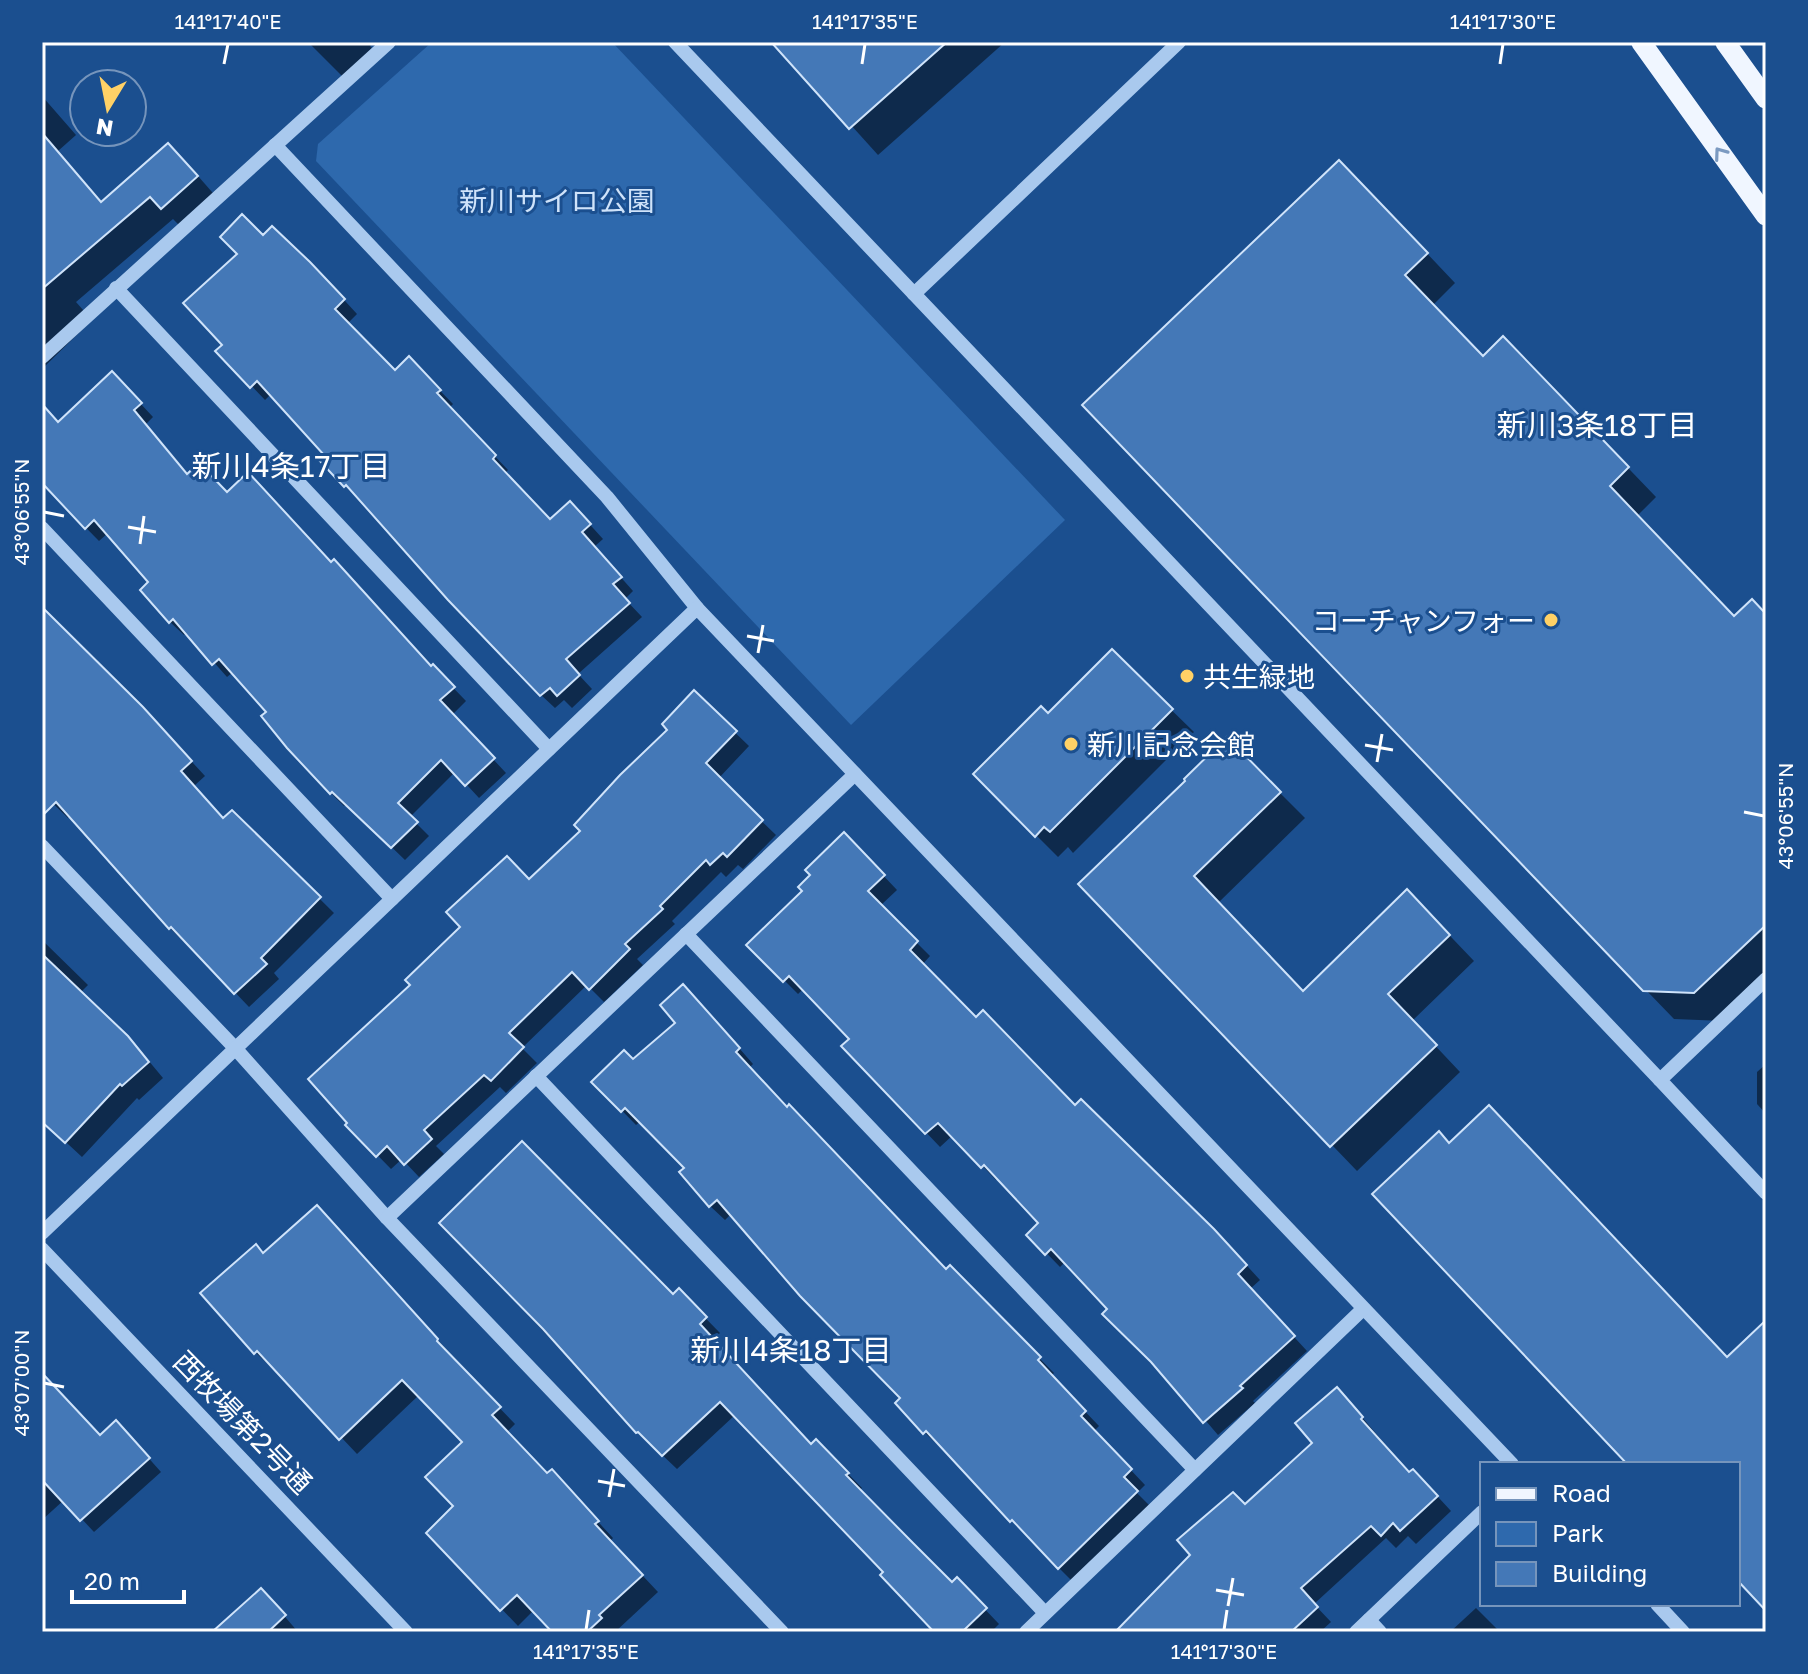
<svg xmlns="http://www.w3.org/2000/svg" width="1808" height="1674" font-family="'Golos Text','Noto Sans JP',sans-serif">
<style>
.green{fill:#2e69ad}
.shadow{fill:#0007}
.building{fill:#4478b7;stroke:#cfe3fa;stroke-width:2}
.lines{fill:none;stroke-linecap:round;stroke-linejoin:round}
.minor{stroke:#a9c9ee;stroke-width:14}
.major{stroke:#f0f6ff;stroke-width:20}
.oneway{stroke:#7b9ac1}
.ticks{fill:none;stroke:#fff;stroke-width:3}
.poi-dot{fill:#ffd166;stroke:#1b4f8f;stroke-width:3}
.labels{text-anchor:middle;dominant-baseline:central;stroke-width:6;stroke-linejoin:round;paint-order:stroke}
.park-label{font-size:28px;fill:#cfe3fa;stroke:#1b4f8f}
.poi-label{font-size:28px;fill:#fff;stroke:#1b4f8f;text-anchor:start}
.street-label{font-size:28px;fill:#fff;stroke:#1b4f8f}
.neighbourhood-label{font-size:30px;fill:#fff;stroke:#1b4f8f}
.neatline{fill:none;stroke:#fff;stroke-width:3}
.ticks-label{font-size:20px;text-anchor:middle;fill:#fff}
</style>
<rect width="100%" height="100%" fill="#1b4f8f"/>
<!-- green -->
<path class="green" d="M 432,42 L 612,42 L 1065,520 L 851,725 L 316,161 L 318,144 Z"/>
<!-- shadow -->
<g class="shadow">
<path d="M 308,42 L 375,42 L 370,46 L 372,48 L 343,77 Z"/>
<path d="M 776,42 L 1005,42 L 878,155 Z"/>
<path d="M 42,96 L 76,135 L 58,151 L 103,203 L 191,168 L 219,200 L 185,231 L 173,219 L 76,302 L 92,320 L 42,369 Z"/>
<path d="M 1368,191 L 1455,283 L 1433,305 L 1483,358 L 1532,368 L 1656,497 L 1637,516 L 1735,618 L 1766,616 L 1766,981 L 1724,1021 L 1674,1019 L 1645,989 Z"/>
<path d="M 263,237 L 324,278 L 357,314 L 347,324 L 395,372 L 409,359 L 453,404 L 449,408 L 508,470 L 505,473 L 550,521 L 583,517 L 603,539 L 594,547 L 633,591 L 625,599 L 642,617 L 578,674 L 592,689 L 572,708 L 564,700 L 555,708 L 541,695 L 271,394 L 265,400 L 218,351 L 225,345 Z"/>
<path d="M 125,387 L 153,417 L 146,424 L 189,475 L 227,494 L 433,667 L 466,701 L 452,715 L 506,773 L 479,798 L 455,772 L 410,817 L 429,836 L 405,860 L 347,804 L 344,806 L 331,793 L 264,717 L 269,713 L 233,672 L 227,677 L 187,632 L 184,635 L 170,622 L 151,583 L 108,533 L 99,541 L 42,483 L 59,424 Z"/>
<path d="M 42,609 L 157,724 L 205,776 L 194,786 L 224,820 L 232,812 L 334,913 L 274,973 L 279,979 L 249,1007 L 186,941 L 184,942 L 170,928 L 70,815 L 68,818 L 42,793 Z"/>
<path d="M 1112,652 L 1194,732 L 1073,853 L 1068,847 L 1058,857 L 975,774 L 1048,716 Z"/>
<path d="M 694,693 L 749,746 L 718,779 L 776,835 L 743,869 L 738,865 L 726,877 L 721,872 L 672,921 L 675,924 L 637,959 L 643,965 L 604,1002 L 587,985 L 522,1048 L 537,1063 L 506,1093 L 500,1087 L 436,1146 L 444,1154 L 419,1177 L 402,1159 L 391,1169 L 348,1125 L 529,881 L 583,832 L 670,730 Z"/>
<path d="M 1227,740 L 1305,818 L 1218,903 L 1304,993 L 1432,917 L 1474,961 L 1412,1021 L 1460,1072 L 1357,1171 L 1081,884 Z"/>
<path d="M 844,834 L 897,890 L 880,906 L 930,956 L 922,965 L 976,1020 L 1228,1245 L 1260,1280 L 1250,1289 L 1307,1351 L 1253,1401 L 1255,1403 L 1218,1435 L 1110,1309 L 1066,1261 L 1060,1267 L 1029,1235 L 1041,1223 L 999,1178 L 996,1180 L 953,1135 L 940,1147 L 844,1046 L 852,1039 L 804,988 L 798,994 L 749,945 L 805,891 Z"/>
<path d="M 42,940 L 88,985 L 80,993 L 143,1054 L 163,1078 L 139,1100 L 137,1098 L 82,1157 L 42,1120 Z"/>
<path d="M 698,1001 L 753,1064 L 749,1068 L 947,1271 L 950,1268 L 1054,1373 L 1051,1376 L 1099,1426 L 1094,1431 L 1145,1485 L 1137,1493 L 1151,1507 L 1073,1582 L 1012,1521 L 941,1444 L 939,1446 L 924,1432 L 903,1399 L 731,1214 L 725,1220 L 710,1206 L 687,1168 L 641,1121 L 636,1125 L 594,1082 L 632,1061 L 678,1023 Z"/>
<path d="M 1766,1064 L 1766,1114 L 1757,1104 L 1757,1072 Z"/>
<path d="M 333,1223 L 453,1357 L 451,1358 L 515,1424 L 506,1433 L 547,1476 L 567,1488 L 613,1538 L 610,1541 L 658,1592 L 615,1632 L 555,1632 L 534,1610 L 518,1626 L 429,1533 L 456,1506 L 464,1442 L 419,1395 L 357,1454 L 274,1366 L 272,1368 L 255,1352 L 264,1255 Z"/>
<path d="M 442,1223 L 673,1297 L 679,1291 L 720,1333 L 713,1339 L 812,1446 L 816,1441 L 862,1488 L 859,1491 L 952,1585 L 957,1580 L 999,1624 L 991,1632 L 937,1632 L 886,1572 L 735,1415 L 677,1469 L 638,1432 Z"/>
<path d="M 42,1392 L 100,1437 L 128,1435 L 161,1472 L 94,1532 L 64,1500 L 42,1520 Z"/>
<path d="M 1351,1404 L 1410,1474 L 1427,1485 L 1451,1511 L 1416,1544 L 1408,1536 L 1396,1548 L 1386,1538 L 1314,1604 L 1331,1622 L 1320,1632 L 1118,1632 L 1245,1507 L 1315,1443 Z"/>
<path d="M 275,1605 L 298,1632 L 215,1632 Z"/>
<path d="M 1476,1608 L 1500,1632 L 1450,1632 Z"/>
</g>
<!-- building -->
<g class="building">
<path d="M 771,42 L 947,42 L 849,129 Z"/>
<path d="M 42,133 L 101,202 L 168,143 L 198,176 L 161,209 L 150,197 L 42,289 Z"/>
<path d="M 1339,160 L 1428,253 L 1405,275 L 1483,356 L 1503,336 L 1629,467 L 1610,486 L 1734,616 L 1752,599 L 1766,614 L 1766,925 L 1694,993 L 1643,991 L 1082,405 Z"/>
<path d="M 242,214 L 263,235 L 272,226 L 310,262 L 345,299 L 335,309 L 395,370 L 409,356 L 441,390 L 437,393 L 496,455 L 493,459 L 550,519 L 570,501 L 591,524 L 582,532 L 622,577 L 613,584 L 630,603 L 566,659 L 580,675 L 557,696 L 550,688 L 540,696 L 448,600 L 346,485 L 344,487 L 319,460 L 324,455 L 257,381 L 250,388 L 215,351 L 222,345 L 183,303 L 237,254 L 220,237 Z"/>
<path d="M 112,371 L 142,403 L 134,410 L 187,474 L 199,463 L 227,492 L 248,472 L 331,562 L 334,559 L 431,666 L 433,664 L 455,687 L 440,700 L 495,758 L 465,786 L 441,760 L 398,803 L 418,822 L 391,848 L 332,792 L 330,794 L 287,748 L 261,716 L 266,712 L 219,659 L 212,665 L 173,619 L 169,623 L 140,590 L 148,582 L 94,520 L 85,529 L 42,483 L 42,404 L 58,422 Z"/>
<path d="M 42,607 L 143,707 L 192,761 L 181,771 L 223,818 L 232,810 L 321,897 L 261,958 L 267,964 L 234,994 L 171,927 L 169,929 L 56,802 L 42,816 Z"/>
<path d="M 1112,649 L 1173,709 L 1050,832 L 1044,827 L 1035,837 L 973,774 L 1041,706 L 1048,713 Z"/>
<path d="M 694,690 L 737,731 L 706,763 L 763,820 L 727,857 L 723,853 L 710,865 L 706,860 L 660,906 L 663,909 L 625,944 L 630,949 L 589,990 L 572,972 L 509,1033 L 524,1047 L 491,1081 L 484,1075 L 424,1130 L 432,1139 L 404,1165 L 387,1146 L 376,1157 L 345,1125 L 347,1123 L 308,1079 L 410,985 L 405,980 L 460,927 L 446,912 L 507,856 L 529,879 L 580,831 L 574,825 L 620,775 L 667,730 L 662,724 Z"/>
<path d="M 1227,737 L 1281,792 L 1194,876 L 1303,991 L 1407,889 L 1450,935 L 1388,994 L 1437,1045 L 1330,1147 L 1078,884 L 1185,781 L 1184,779 Z"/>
<path d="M 844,832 L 885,875 L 868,891 L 918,941 L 910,950 L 976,1017 L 983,1010 L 1075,1105 L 1081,1099 L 1214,1229 L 1247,1265 L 1238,1274 L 1295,1336 L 1240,1386 L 1243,1388 L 1203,1423 L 1151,1362 L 1102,1314 L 1107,1309 L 1051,1249 L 1045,1255 L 1026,1235 L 1038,1223 L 984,1165 L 981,1168 L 938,1123 L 925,1134 L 841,1046 L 849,1039 L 789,976 L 783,982 L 746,945 L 802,891 L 798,887 L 810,875 L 805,870 Z"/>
<path d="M 42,954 L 128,1036 L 149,1062 L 122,1086 L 120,1084 L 65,1143 L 42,1122 Z"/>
<path d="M 683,984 L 740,1048 L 736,1052 L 787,1107 L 789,1104 L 946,1269 L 950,1265 L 1041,1357 L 1038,1360 L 1086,1411 L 1081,1416 L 1132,1469 L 1124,1477 L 1138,1491 L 1058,1569 L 1012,1520 L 1010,1522 L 926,1431 L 923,1434 L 895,1403 L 900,1398 L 800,1296 L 717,1200 L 709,1207 L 679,1172 L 684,1168 L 625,1108 L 621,1112 L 591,1082 L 624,1050 L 633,1059 L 675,1023 L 660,1005 Z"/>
<path d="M 1489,1105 L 1727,1357 L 1766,1320 L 1766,1611 L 1738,1581 L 1738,1464 L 1627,1464 L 1372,1194 L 1439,1131 L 1449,1143 Z"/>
<path d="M 522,1141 L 673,1294 L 679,1288 L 707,1317 L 700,1324 L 811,1444 L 816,1439 L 849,1473 L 846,1475 L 913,1543 L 952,1582 L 957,1577 L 987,1608 L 962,1632 L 934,1632 L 880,1575 L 883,1572 L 720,1402 L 662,1456 L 638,1432 L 636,1433 L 543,1329 L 439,1223 Z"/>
<path d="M 317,1205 L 438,1339 L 437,1341 L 501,1407 L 492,1415 L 547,1473 L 552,1469 L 599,1521 L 595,1524 L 643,1575 L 599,1615 L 602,1618 L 587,1632 L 552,1632 L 517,1595 L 500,1611 L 426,1533 L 453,1506 L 425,1477 L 462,1442 L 402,1380 L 339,1440 L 257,1351 L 254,1354 L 200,1293 L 256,1244 L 263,1253 Z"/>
<path d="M 42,1373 L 100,1435 L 116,1420 L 150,1458 L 80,1521 L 42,1480 Z"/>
<path d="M 1337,1387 L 1363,1417 L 1361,1419 L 1409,1472 L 1413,1469 L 1438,1496 L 1400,1531 L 1393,1523 L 1381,1536 L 1371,1526 L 1301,1588 L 1318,1607 L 1291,1632 L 1115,1632 L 1190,1555 L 1177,1540 L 1233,1492 L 1245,1504 L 1312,1443 L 1295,1423 Z"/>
<path d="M 261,1588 L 286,1615 L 268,1632 L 212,1632 Z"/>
</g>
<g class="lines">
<!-- minor -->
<g class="minor">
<path d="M 675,42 L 1660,1080"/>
<path d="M 275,145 L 607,497 L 697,608"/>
<path d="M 116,288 L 549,749"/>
<path d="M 914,294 L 1179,42"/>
<path d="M 42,357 L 389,42"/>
<path d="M 42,528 L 392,899"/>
<path d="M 42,846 L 235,1048 L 387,1218 L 782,1632"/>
<path d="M 686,934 L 1195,1470"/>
<path d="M 1766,979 L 1660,1080 L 1766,1193"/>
<path d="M 536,1076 L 1045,1613"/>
<path d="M 387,1218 L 855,774"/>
<path d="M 42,1233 L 697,608 L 1512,1464"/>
<path d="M 42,1249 L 406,1632"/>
<path d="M 1657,1604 L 1683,1632"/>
<path d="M 1369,1620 L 1380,1632"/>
<path d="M 1026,1632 L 1363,1309"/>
<path d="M 1356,1632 L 1482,1512"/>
</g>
<!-- major -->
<g class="major">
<path d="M 1641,42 L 1766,216"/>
<path d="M 1725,42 L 1766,99"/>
</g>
</g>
<!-- one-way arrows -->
<defs><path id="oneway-chevron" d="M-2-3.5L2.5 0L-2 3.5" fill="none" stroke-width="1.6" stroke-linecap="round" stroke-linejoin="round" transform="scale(2)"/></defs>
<use class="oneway" href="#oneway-chevron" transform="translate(1720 153) rotate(-126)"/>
<!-- ticks -->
<path class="ticks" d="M 224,64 L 228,44M 862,64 L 865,44M 1500,64 L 1503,44M 44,512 L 64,516M 128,527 L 156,532M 140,544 L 144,516M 747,636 L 774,641M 758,653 L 763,625M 1365,745 L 1393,750M 1377,762 L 1382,734M 1744,812 L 1764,816M 44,1383 L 64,1387M 598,1481 L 625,1486M 609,1497 L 614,1469M 1216,1590 L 1244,1595M 1228,1606 L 1233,1578M 586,1630 L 589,1610M 1224,1630 L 1227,1610"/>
<!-- markers -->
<g class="poi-dot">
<circle cx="1551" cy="620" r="8"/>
<circle cx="1187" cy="676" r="8"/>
<circle cx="1071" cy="744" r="8"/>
</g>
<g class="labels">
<!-- park labels -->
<g class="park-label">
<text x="557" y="200">新川サイロ公園</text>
</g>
<!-- poi labels -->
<g class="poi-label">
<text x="1535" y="620" text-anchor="end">コーチャンフォー</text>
<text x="1203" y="676">共生緑地</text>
<text x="1087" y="744">新川記念会館</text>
</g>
<!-- street labels -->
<g class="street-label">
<text transform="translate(243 1422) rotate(46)">西牧場第2号通</text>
</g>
<!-- neighbourhood labels -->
<g class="neighbourhood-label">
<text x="1597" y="425">新川3条18丁目</text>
<text x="291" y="466">新川4条17丁目</text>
<text x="791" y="1350">新川4条18丁目</text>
</g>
</g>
<!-- border -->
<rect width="1808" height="1674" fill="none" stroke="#1b4f8f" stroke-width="88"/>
<!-- legend -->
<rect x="1480" y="1462" width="260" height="144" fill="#1b4f8f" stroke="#7695bc" stroke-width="2"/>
<rect x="1496" y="1488" width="40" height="12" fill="#f0f6ff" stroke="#7695bc" stroke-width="2"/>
<text x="1552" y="1502" font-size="24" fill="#ffffff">Road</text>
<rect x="1496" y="1522" width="40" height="24" fill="#2e69ad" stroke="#7695bc" stroke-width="2"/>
<text x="1552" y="1542" font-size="24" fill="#ffffff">Park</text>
<rect x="1496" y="1562" width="40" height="24" fill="#4478b7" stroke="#7695bc" stroke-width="2"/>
<text x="1552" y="1582" font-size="24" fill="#ffffff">Building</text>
<!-- north arrow -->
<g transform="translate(108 108) rotate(190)"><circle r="38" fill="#1b4f8f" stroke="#7695bc" stroke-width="2"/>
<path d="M0-6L14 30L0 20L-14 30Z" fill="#ffd166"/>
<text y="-12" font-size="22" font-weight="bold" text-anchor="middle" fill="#ffffff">N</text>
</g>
<!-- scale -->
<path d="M72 1590v12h112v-12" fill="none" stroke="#ffffff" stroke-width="4"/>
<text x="84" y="1590" font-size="24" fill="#ffffff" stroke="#1b4f8f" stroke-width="6" paint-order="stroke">20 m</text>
<rect x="44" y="44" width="1720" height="1586" class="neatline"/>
<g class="ticks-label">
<text x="228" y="29">141°17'40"E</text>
<text x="865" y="29">141°17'35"E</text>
<text x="1503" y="29">141°17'30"E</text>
<text transform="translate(22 512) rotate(-90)" y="7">43°06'55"N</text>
<text transform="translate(1786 816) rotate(-90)" y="7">43°06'55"N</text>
<text transform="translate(22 1383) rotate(-90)" y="7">43°07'00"N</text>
<text x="586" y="1659">141°17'35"E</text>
<text x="1224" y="1659">141°17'30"E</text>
</g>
</svg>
